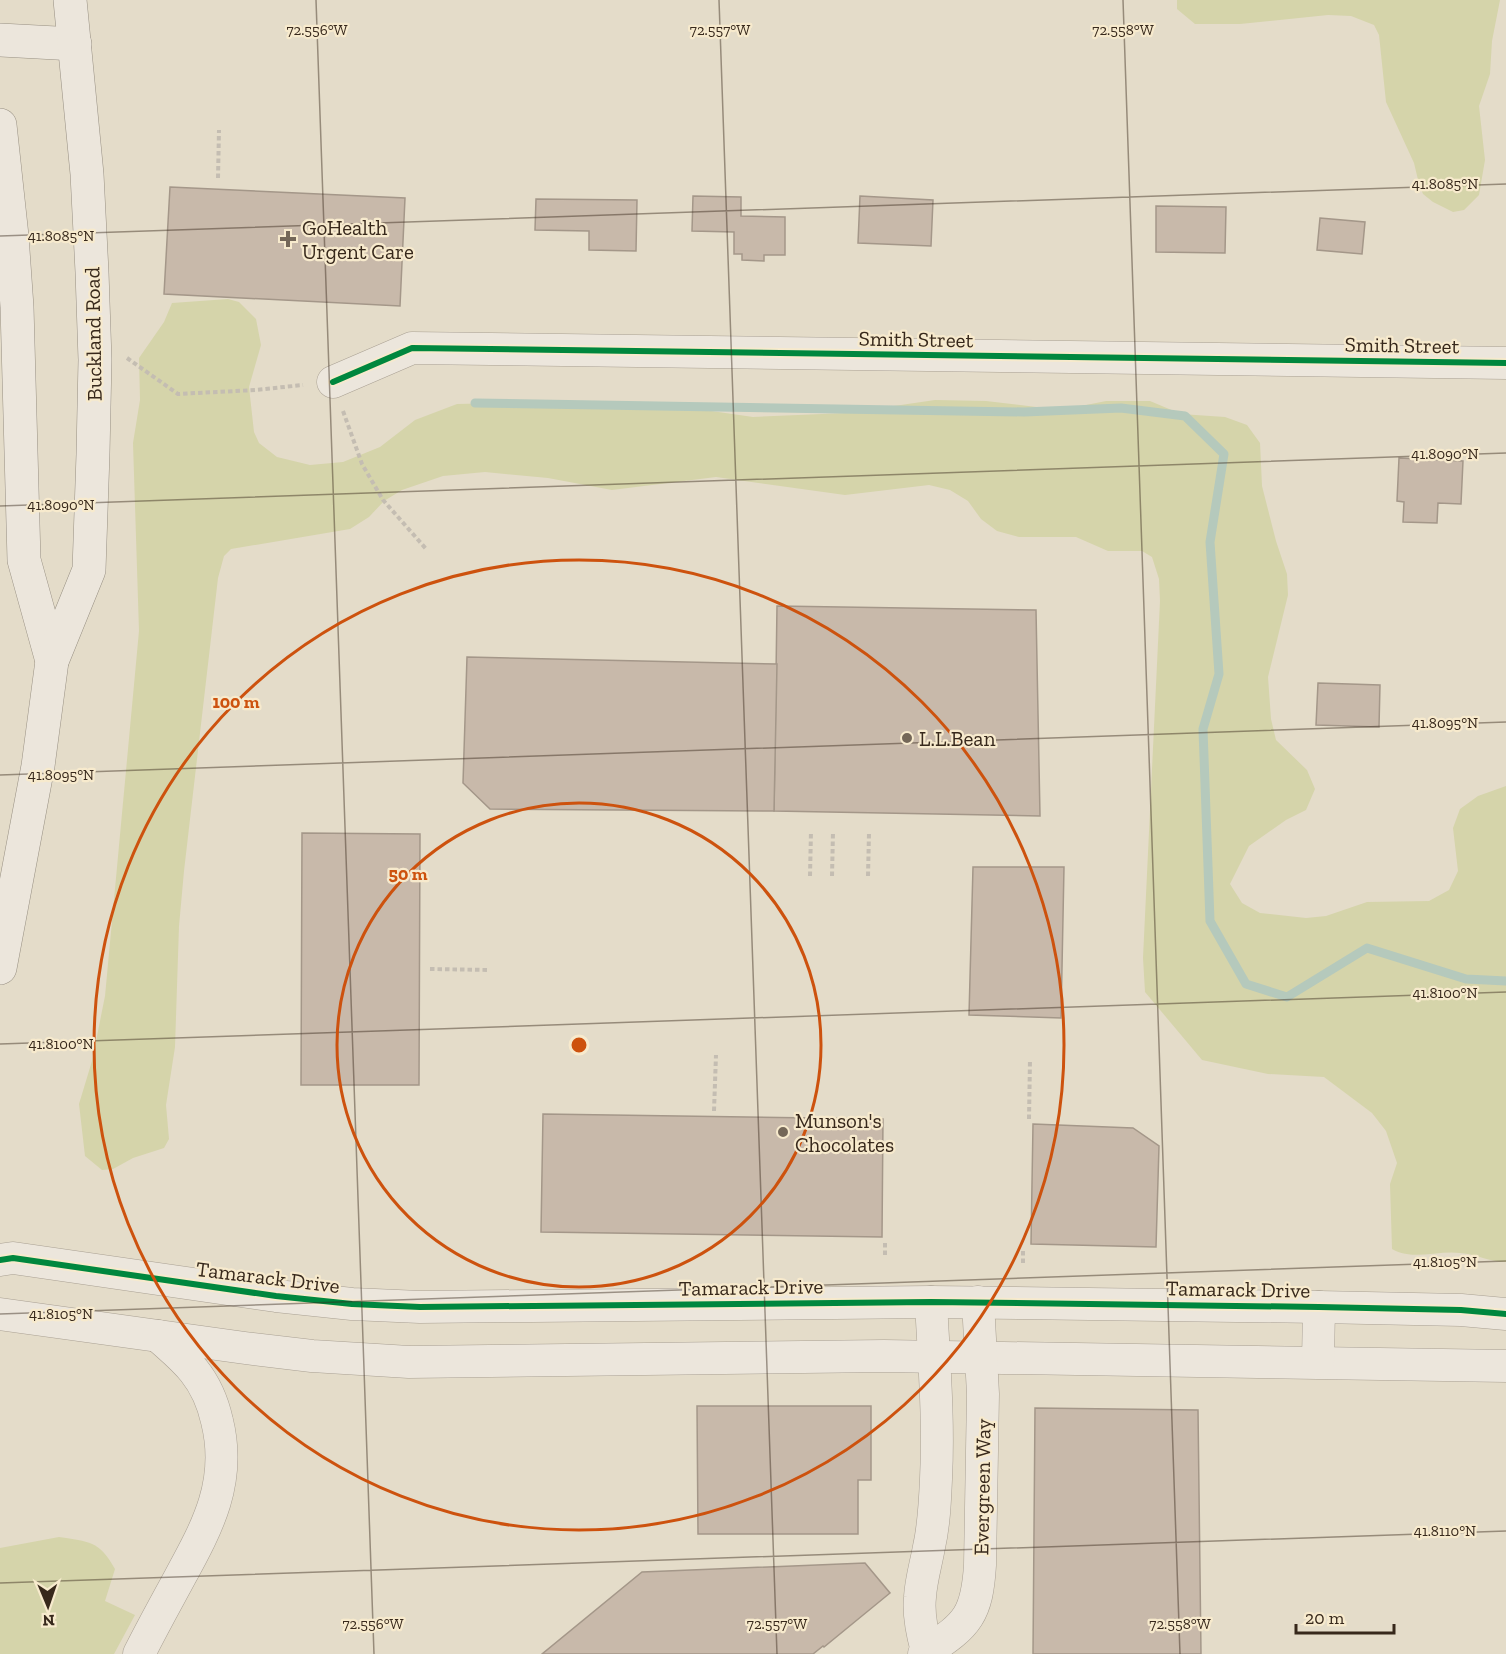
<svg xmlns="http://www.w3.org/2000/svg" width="1506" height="1654" font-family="'Zilla Slab',serif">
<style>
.green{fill:#d5d4aa}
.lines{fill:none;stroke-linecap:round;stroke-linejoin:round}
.stream{stroke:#b5c9bc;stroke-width:9}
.building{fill:#c8b9aa;stroke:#a49789;stroke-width:1.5}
.street-casing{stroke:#a9a093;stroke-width:33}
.secondary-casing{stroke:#989083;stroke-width:34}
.path{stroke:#c4bdb2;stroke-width:4;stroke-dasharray:4.5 3;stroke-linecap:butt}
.street{stroke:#ece6dc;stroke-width:32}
.secondary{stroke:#ece6dc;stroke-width:33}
.cycleway-casing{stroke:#f7eacd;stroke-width:10}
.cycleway{stroke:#00873e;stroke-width:6}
.ticks{fill:none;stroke:#37281b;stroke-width:1.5;stroke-opacity:0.45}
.ring{fill:none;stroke:#cd520e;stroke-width:3}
.poi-dot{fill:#746758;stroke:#f7eacd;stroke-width:2}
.labels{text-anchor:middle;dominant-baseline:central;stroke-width:4.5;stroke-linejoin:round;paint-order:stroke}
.poi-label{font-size:21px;fill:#37281b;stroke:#f7eacd;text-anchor:start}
.street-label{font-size:21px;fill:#37281b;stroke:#f7eacd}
.ticks-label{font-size:15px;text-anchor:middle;fill:#37281b;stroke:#f7eacd;stroke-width:4.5;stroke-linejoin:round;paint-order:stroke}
.centre{fill:#cd520e;stroke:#f7eacd;stroke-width:3}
.ring-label{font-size:18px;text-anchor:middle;font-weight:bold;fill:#cd520e;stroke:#f7eacd;stroke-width:4.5;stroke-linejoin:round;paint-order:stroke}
</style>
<rect width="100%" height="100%" fill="#e4dcc9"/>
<!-- green -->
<g class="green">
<path d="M 1177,0 L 1500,0 L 1492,41 L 1490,74 L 1479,106 L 1485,160 L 1479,195 L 1464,210 L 1453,212 L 1433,202 L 1423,194 L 1419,184 L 1414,163 L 1386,102 L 1379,35 L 1374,25 L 1351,16 L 1328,15 L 1240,24 L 1195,24 L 1177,9 Z"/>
<path d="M 228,299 L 239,302 L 256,319 L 261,345 L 249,387 L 254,432 L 259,443 L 277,457 L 310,465 L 343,462 L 380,447 L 415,420 L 457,404 L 501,403 L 570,407 L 663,404 L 753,417 L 846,413 L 935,400 L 986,401 L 1061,410 L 1106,401 L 1150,401 L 1181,414 L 1225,417 L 1247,425 L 1260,443 L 1262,486 L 1276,541 L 1287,574 L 1288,595 L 1268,677 L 1271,719 L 1276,740 L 1307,770 L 1315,789 L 1306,810 L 1286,820 L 1249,846 L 1230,884 L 1242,903 L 1260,913 L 1306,918 L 1326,916 L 1367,902 L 1429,901 L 1449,890 L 1458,871 L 1453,828 L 1460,809 L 1478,796 L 1506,786 L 1506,1262 C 1490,1262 1476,1254 1460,1253 C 1438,1250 1412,1261 1392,1249 L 1390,1184 L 1397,1163 L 1386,1131 L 1372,1113 L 1324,1077 L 1268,1074 L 1202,1060 L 1145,992 L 1143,958 L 1160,601 L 1159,579 L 1152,557 L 1142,551 L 1108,551 L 1076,537 L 1019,537 L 997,531 L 981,519 L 968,501 L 950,490 L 929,485 L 845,495 L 716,477 L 612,490 L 548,478 L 485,472 L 443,476 L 402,490 L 384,501 L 369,517 L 350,529 L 231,549 L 224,556 L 218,578 L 184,871 L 179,926 L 175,1047 L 166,1105 L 169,1139 L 164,1148 L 133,1158 L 113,1169 L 102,1170 L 85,1156 L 79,1104 L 92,1061 L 105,996 L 139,631 L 133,443 L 140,400 L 139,358 L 164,322 L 172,303 Z"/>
<path d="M 59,1537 C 89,1542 99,1540 115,1569 L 105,1601 L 135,1615 L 114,1654 L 0,1654 L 0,1548 Z"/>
</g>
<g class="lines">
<!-- stream -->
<path class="stream" d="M 475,403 L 1024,412 L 1121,408 L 1185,416 L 1224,454 L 1210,542 L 1219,674 L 1203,729 L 1210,921 L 1246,984 L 1287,997 L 1367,948 L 1466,979 L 1506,981"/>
</g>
<!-- building -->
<g class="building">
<path d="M 170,187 L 405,198 L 400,306 L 164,294 Z"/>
<path d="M 693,196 L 741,197 L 741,216 L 785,217 L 785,255 L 764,255 L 764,261 L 742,260 L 742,254 L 734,254 L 734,232 L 692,231 Z"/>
<path d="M 860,196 L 933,200 L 931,246 L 858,243 Z"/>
<path d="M 536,199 L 637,200 L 636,251 L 589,250 L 589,231 L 535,230 Z"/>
<path d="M 1156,206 L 1226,207 L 1225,253 L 1156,252 Z"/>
<path d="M 1320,218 L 1365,222 L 1362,254 L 1317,250 Z"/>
<path d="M 1399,458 L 1463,461 L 1461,504 L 1438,503 L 1437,523 L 1403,522 L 1404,502 L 1397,501 Z"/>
<path d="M 777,606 L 1036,610 L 1040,816 L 774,811 Z"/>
<path d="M 467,657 L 777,664 L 774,811 L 490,809 L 463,783 Z"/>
<path d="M 1318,683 L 1380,685 L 1379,727 L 1316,725 Z"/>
<path d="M 302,833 L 420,834 L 419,1085 L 301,1085 Z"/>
<path d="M 973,867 L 1064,867 L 1061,1018 L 969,1015 Z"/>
<path d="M 543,1114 L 883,1119 L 882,1237 L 541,1232 Z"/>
<path d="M 1033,1124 L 1133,1128 L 1159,1146 L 1156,1247 L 1031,1244 Z"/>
<path d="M 697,1406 L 871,1406 L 871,1480 L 858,1480 L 858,1534 L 698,1534 Z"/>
<path d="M 1035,1408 L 1198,1410 L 1201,1654 L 1033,1654 Z"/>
<path d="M 865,1563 L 890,1593 L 824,1647 L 823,1646 L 813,1654 L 542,1654 L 642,1572 Z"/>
</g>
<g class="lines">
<defs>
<g id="street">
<path d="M 333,382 L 412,348 L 1506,363"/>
<path d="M 0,1260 L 13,1258 L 276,1296 L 352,1304 L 420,1307 L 931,1302 L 1319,1307 L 1461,1310 L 1506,1314"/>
<path d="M 0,1314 L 245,1348 L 312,1356 L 409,1362 L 884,1356 L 1506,1366"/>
<path d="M 1318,1362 L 1319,1307"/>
<path d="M 927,1651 C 922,1633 918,1615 920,1597 C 921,1580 926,1564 929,1547 C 934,1525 935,1502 936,1479 C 939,1420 934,1361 931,1302"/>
<path d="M 139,1654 C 152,1628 166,1603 180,1577 C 208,1526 232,1481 217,1421 C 213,1403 206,1386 194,1371 C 184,1358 170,1347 158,1336"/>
<path d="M 924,1654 L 927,1651 C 968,1625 977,1614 980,1565 L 983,1394 L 978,1302"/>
</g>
<g id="secondary">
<path d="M 0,40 L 75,44"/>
<path d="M 0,125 L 12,236 L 17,307 L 24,560 L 52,661"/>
<path d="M 0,968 L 38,766 L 52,661 L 89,570 L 93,454 L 95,360 L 92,272 L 87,174 L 70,0"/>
</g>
</defs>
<!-- street casing -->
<use href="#street" class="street-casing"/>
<!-- secondary casing -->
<use href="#secondary" class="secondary-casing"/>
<!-- path -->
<g class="path">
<path d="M 218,178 L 219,130"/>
<path d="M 127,358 L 178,394 L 255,390 L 303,385"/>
<path d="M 343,411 L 362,464 L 383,500 L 427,550"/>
<path d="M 810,876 L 811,831"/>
<path d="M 832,876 L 833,832"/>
<path d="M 868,876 L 869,833"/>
<path d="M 430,969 L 490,970"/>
<path d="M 714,1111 L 716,1055"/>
<path d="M 1029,1119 L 1030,1059"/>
<path d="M 885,1243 L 885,1257"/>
<path d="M 1023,1251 L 1023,1265"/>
</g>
<!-- street -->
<use href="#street" class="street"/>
<!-- secondary -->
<use href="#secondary" class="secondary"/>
<defs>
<g id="cycleway">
<path d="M 333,382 L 412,348 L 1506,363"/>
<path d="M 0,1260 L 13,1258 L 276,1296 L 352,1304 L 420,1307 L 931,1302 L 1319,1307 L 1461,1310 L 1506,1314"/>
</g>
</defs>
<!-- cycleway casing -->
<use href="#cycleway" class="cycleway-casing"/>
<!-- cycleway -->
<use href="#cycleway" class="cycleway"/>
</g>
<!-- ticks -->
<path class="ticks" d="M 316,0 L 374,1654M 719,0 L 777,1654M 1123,0 L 1180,1654M 0,236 L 1506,184M 0,506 L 1506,453M 0,775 L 1506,722M 0,1044 L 1506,992M 0,1314 L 1506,1261M 0,1583 L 1506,1531"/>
<!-- distance rings -->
<g class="ring">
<circle cx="579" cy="1045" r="242"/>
<circle cx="579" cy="1045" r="485"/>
</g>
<!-- markers -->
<g class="poi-dot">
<path d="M285 230h6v6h6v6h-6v6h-6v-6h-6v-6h6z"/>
<circle cx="907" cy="738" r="6"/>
<circle cx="783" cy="1132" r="6"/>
</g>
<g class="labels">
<!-- poi labels -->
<g class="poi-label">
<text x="302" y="227">GoHealth<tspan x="302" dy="24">Urgent Care</tspan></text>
<text x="919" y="738">L.L.Bean</text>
<text x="795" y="1120">Munson's<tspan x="795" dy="24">Chocolates</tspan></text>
</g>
<!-- street labels -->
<g class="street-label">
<text transform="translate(93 334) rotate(-91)">Buckland Road</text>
<text transform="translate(916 339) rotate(1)">Smith Street</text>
<text transform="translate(1402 345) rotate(1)">Smith Street</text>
<text transform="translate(268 1277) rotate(7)">Tamarack Drive</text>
<text transform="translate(751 1287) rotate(-1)">Tamarack Drive</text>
<text transform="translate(1238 1289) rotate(1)">Tamarack Drive</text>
<text transform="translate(982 1487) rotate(-89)">Evergreen Way</text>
</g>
</g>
<g class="ticks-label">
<text x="317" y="35">72.556°W</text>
<text x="720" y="35">72.557°W</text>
<text x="1123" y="35">72.558°W</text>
<text x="1445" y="189">41.8085°N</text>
<text x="61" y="241">41.8085°N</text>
<text x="1445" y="459">41.8090°N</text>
<text x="61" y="510">41.8090°N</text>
<text x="1445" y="728">41.8095°N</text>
<text x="61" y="780">41.8095°N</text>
<text x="1445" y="998">41.8100°N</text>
<text x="61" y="1049">41.8100°N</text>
<text x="1445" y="1267">41.8105°N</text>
<text x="61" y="1319">41.8105°N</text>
<text x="1445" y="1536">41.8110°N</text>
<text x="373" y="1629">72.556°W</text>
<text x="777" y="1629">72.557°W</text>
<text x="1180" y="1629">72.558°W</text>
</g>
<circle cx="579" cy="1045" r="9" class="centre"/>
<g class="ring-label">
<text x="236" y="708">100 m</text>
<text x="408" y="880">50 m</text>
</g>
<!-- north arrow -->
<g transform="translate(48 1606) rotate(178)" stroke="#f7eacd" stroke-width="4.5" paint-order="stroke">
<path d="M0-4.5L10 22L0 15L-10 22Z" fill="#37281b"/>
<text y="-9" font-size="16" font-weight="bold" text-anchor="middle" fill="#37281b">N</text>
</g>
<!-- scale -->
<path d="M1296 1624v9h98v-9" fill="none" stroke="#37281b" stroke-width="3"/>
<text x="1305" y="1624" font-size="18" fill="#37281b" stroke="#f7eacd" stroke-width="4.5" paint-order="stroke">20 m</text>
</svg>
